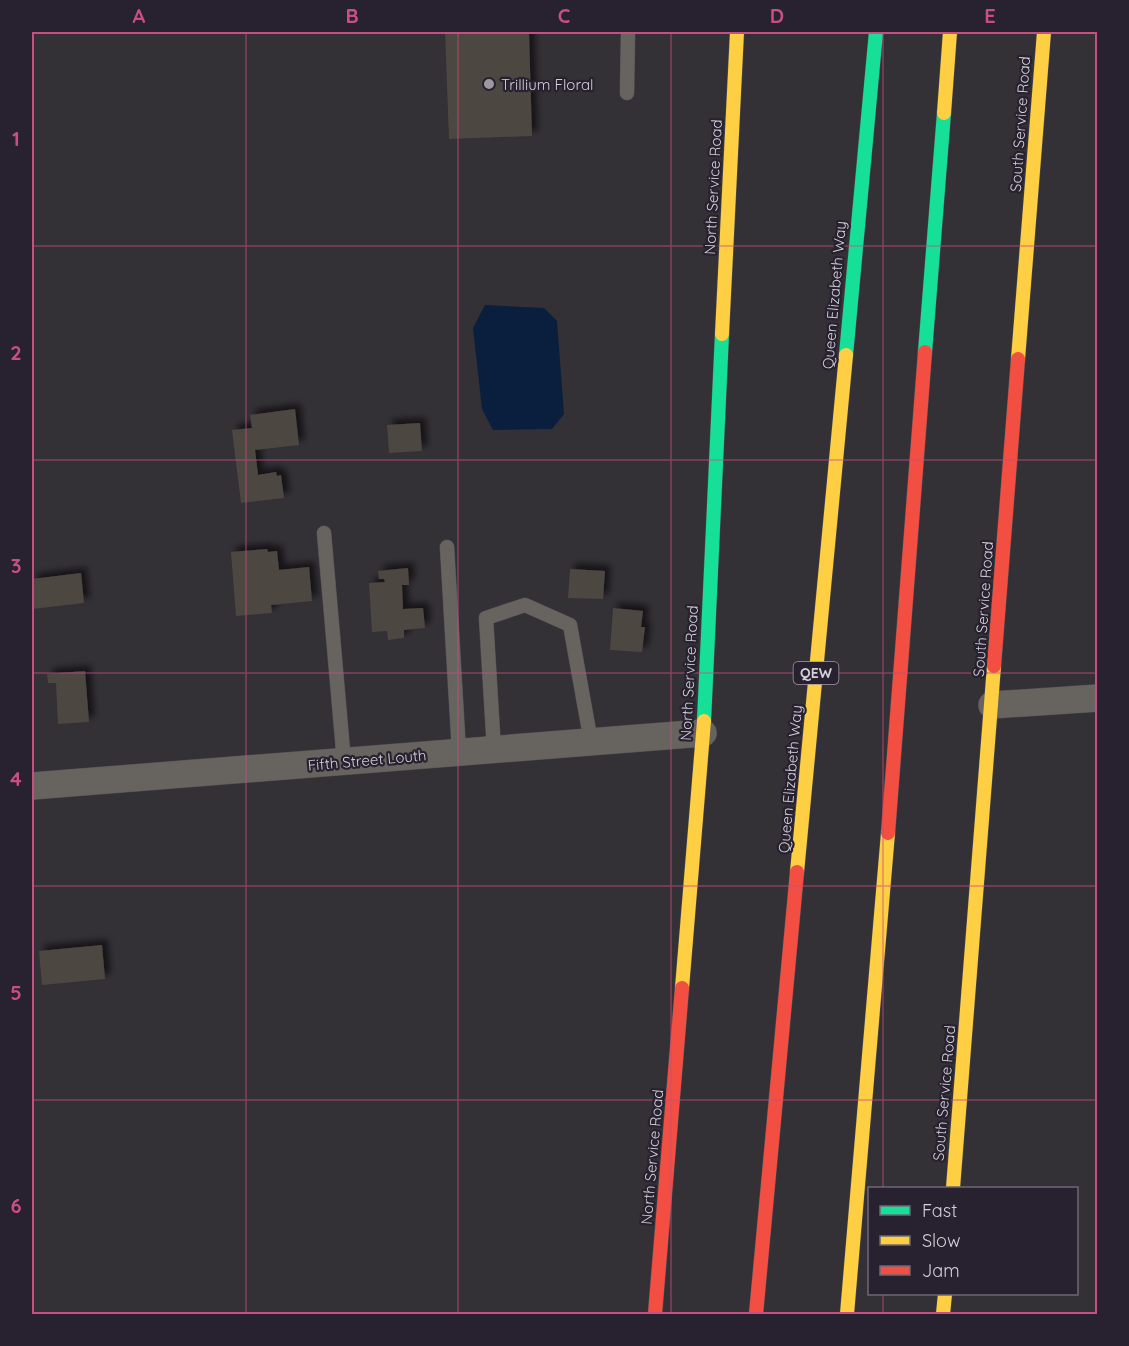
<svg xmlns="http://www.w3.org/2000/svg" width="1129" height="1346" font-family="Quicksand,sans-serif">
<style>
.water{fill:#0a1f3d}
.building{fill:#4e4643;filter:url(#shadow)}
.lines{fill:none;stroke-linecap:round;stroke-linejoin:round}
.lane-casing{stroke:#504e53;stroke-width:15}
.street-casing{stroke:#504e53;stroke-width:28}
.fast-casing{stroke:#504e53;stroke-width:15}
.slow-casing{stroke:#504e53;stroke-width:15}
.jam-casing{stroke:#504e53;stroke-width:15}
.lane{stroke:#67635f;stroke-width:14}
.street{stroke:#67635f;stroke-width:27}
.fast{stroke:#16e098;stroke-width:14}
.slow{stroke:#ffcf43;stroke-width:14}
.jam{stroke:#f24e42;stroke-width:14}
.grid{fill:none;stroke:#c74f81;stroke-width:1.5;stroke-opacity:0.55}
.poi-dot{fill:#9b98a0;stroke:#282230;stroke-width:2}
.labels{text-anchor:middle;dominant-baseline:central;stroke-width:4.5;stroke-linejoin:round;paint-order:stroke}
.shield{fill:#282230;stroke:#a09ca6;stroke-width:1.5}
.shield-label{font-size:14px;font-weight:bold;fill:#d3d0d9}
.poi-label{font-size:15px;fill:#d3d0d9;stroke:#282230;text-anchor:start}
.street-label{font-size:15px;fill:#d3d0d9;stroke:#282230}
.neatline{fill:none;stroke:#c74f81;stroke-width:2}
.grid-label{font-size:20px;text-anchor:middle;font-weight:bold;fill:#c74f81}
</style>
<defs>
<filter id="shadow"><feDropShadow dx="5.5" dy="-5.5" stdDeviation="3" flood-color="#0009"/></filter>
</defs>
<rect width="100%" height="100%" fill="#333036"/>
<!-- water -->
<path class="water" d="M 485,305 L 544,308 L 557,321 L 564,414 L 552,429 L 493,430 L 482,409 L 473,328 Z"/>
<!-- building -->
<g class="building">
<path d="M 445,32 L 529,32 L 532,136 L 449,139 Z"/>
<path d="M 295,409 L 299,445 L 255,450 L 258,475 L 276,472 L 277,476 L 281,475 L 284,498 L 241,503 L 232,430 L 252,428 L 250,415 Z"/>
<path d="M 420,423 L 422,451 L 389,453 L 387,425 Z"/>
<path d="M 267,549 L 268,552 L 277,551 L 279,570 L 309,567 L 312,601 L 271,605 L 272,613 L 236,616 L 231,552 Z"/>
<path d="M 408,568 L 409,585 L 402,585 L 403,609 L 423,608 L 425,628 L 404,630 L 404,638 L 388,640 L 387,631 L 372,632 L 369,583 L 385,582 L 384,579 L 379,579 L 378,571 Z"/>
<path d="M 570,569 L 605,571 L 603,599 L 568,598 Z"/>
<path d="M 81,573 L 84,603 L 32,609 L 32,579 Z"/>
<path d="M 613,608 L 643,611 L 641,627 L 645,627 L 642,652 L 610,650 Z"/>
<path d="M 85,671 L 89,722 L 58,724 L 56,683 L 48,683 L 47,674 Z"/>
<path d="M 102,945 L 105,979 L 42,985 L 39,951 Z"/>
</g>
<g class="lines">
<defs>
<g id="lane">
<path d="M 627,93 L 628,32"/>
<path d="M 324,533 L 344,762"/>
<path d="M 447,547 L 459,752"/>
<path d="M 494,750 L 486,618 L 525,605 L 570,625 L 591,742"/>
</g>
<g id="street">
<path d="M 992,705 L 1098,698"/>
<path d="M 32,786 L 703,733"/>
</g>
<g id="fast">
<path d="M 925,352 L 944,113"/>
<path d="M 846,355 L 876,32"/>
<path d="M 704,721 L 722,334"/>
</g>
<g id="slow">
<path d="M 944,113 L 950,32"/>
<path d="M 722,334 L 737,32"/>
<path d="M 1018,359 L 1044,32"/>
<path d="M 797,872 L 846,355"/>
<path d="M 682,988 L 704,721"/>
<path d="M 953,1188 L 994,666"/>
<path d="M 847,1314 L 888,833"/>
<path d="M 943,1314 L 945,1294"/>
</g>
<g id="jam">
<path d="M 994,666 L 1018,359"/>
<path d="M 888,833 L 925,352"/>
<path d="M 655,1314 L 682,988"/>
<path d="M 756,1314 L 797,872"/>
</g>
</defs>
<!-- lane casing -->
<use href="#lane" class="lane-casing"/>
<!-- street casing -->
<use href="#street" class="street-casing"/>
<!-- fast casing -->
<use href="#fast" class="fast-casing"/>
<!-- slow casing -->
<use href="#slow" class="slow-casing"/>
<!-- jam casing -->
<use href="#jam" class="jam-casing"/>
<!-- lane -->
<use href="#lane" class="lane"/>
<!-- street -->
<use href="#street" class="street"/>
<!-- fast -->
<use href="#fast" class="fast"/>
<!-- slow -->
<use href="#slow" class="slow"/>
<!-- jam -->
<use href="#jam" class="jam"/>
</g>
<!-- grid -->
<path class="grid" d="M 246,32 L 246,1314M 458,32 L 458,1314M 671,32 L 671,1314M 883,32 L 883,1188M 32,246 L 1098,246M 32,460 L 1098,460M 32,673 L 1098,673M 32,886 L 1098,886M 32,1100 L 1098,1100M 883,1294 L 883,1314"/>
<!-- markers -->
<circle class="poi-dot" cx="489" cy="84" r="6"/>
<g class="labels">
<!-- shield labels -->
<rect class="shield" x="793.5" y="662" width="45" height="22" rx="4.5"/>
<g class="shield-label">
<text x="816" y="673">QEW</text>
</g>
<!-- poi labels -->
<g class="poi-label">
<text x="501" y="84">Trillium Floral</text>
</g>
<!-- street labels -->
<g class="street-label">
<text transform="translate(1020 124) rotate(-86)">South Service Road</text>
<text transform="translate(713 187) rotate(-87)">North Service Road</text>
<text transform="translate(834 295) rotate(-85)">Queen Elizabeth Way</text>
<text transform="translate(983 609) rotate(-86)">South Service Road</text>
<text transform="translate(689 673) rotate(-87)">North Service Road</text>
<text transform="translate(367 760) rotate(-5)">Fifth Street Louth</text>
<text transform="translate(790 779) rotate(-85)">Queen Elizabeth Way</text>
<text transform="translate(944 1093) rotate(-85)">South Service Road</text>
<text transform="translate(652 1157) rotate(-85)">North Service Road</text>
</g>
</g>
<!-- border -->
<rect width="1129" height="1346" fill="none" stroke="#282230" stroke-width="66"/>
<!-- legend -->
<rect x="868" y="1187" width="210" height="108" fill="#282230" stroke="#6c6874" stroke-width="1.5"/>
<rect x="880" y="1206" width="30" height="9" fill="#16e098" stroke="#6c6874" stroke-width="1.5"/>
<text x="922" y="1217" font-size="18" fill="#d3d0d9">Fast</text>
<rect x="880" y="1236" width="30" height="9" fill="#ffcf43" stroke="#6c6874" stroke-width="1.5"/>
<text x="922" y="1247" font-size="18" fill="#d3d0d9">Slow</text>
<rect x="880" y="1266" width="30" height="9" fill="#f24e42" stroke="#6c6874" stroke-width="1.5"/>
<text x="922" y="1277" font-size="18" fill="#d3d0d9">Jam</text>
<rect x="33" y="33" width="1063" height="1280" class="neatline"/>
<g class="grid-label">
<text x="139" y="23">A</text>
<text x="352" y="23">B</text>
<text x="564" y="23">C</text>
<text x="777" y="23">D</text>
<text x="990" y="23">E</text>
<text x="16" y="146">1</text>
<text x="16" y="360">2</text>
<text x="16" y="573">3</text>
<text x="16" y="786">4</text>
<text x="16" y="1000">5</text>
<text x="16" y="1213">6</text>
</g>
</svg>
